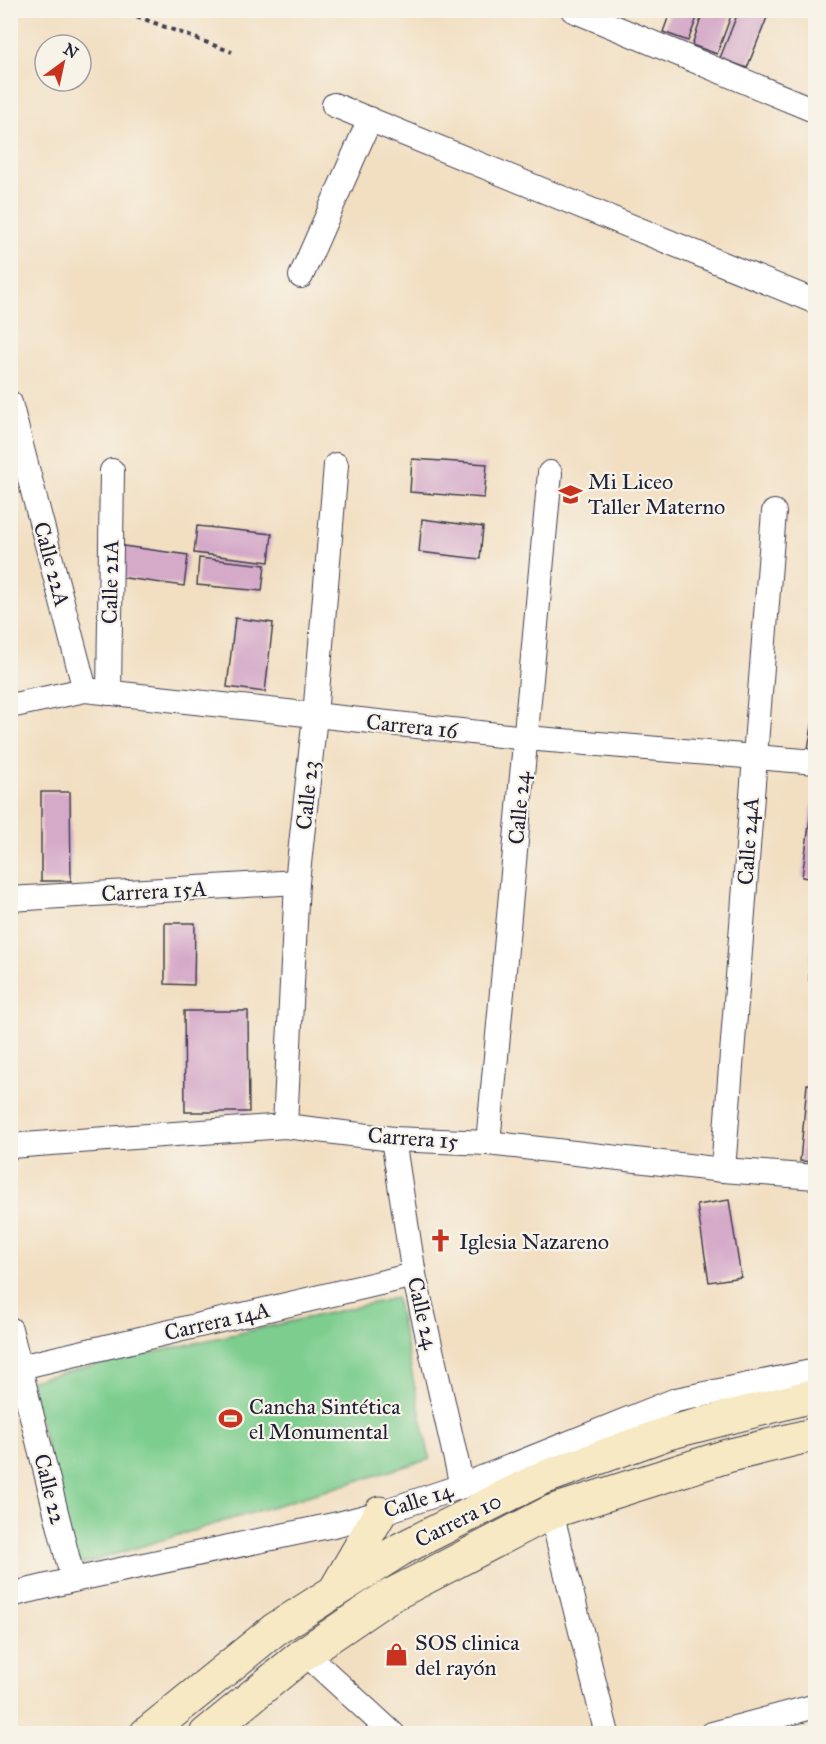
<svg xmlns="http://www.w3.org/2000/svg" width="826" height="1744" font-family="'IM FELL Great Primer',serif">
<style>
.green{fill:#7ccd8e;stroke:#4f7864;stroke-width:1.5}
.building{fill:#d5aac9}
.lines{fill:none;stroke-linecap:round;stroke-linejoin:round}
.street-casing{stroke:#413e4f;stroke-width:26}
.secondary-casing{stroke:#413e4f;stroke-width:35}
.path{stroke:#413e4f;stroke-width:4;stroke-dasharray:4.5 4.5;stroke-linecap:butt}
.street{stroke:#fff;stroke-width:24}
.secondary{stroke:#f6e9c3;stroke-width:33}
.labels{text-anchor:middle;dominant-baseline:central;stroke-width:4.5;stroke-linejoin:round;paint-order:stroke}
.poi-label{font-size:22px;fill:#22223b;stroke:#f7f3e8;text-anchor:start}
.street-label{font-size:22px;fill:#22223b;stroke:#f7f3e8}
</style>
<rect width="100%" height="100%" fill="#f7f3e8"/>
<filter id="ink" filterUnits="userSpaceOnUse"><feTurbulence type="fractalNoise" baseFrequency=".0167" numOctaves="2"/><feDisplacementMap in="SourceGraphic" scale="12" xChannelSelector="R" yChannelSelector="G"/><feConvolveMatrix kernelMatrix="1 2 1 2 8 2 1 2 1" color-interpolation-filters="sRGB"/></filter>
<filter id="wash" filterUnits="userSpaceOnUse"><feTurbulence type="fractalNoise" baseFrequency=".008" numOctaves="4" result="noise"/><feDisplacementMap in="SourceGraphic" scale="24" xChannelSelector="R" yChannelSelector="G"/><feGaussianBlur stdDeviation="1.35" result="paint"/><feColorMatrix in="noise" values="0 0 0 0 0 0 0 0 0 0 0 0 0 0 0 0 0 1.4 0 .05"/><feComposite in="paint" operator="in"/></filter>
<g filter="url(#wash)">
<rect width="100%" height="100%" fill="#f2dfc2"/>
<!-- green -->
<path class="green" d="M 396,1298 L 430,1459 L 76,1566 L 30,1380 Z"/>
<g id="blocks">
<!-- building -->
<g class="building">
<path d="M 671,10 L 700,10 L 688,41 L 663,32 Z"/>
<path d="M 704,10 L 733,10 L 717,54 L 692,45 Z"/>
<path d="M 739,10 L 770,10 L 747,68 L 720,58 Z"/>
<path d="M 412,459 L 487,464 L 484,498 L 410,492 Z"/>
<path d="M 422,519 L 483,527 L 480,559 L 419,552 Z"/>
<path d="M 197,526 L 272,534 L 269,562 L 194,553 Z"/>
<path d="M 123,546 L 188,555 L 184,586 L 118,577 Z"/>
<path d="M 199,558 L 265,565 L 262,591 L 197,585 Z"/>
<path d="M 235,618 L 273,623 L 265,692 L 227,687 Z"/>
<path d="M 814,715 L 816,715 L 816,751 L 808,749 Z"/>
<path d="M 41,792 L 70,792 L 71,881 L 41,881 Z"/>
<path d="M 812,803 L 816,803 L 816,879 L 802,877 Z"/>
<path d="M 165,923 L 195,923 L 194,985 L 165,984 Z"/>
<path d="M 812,942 L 816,943 L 816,980 L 809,980 Z"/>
<path d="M 184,1011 L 248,1011 L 249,1112 L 185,1112 Z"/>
<path d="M 807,1084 L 816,1085 L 816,1162 L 800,1161 Z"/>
<path d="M 729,1200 L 741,1277 L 709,1282 L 697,1205 Z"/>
</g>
</g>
</g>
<g filter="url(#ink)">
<use href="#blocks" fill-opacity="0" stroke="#413e4f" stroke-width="1.5"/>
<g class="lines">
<defs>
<g id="street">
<path d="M 573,10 L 816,111"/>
<path d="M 334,105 L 816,302"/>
<path d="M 301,276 L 370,119"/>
<path d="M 10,403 L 85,690"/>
<path d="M 109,693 L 112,471"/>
<path d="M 10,706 L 85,690 L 526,738 L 816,762"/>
<path d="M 10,899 L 297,882"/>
<path d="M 285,1126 L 297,882 L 315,716 L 336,465"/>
<path d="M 393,1139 L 414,1275 L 462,1486"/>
<path d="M 488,1143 L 550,473"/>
<path d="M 10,1146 L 285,1126 L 393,1139 L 488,1143 L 723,1170 L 816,1177"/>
<path d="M 723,1170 L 774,512"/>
<path d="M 10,1329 L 73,1580"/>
<path d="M 20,1367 L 414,1275"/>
<path d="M 551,1512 L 607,1734"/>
<path d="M 10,1595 L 73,1580 L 338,1524 L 380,1513 L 462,1486 L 676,1400 L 816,1371"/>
<path d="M 305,1653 L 393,1734"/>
<path d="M 712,1734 L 816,1706"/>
</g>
<g id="secondary">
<path d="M 337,1587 L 380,1513"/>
<path d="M 146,1734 L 274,1630 L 401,1549 L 540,1479 L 668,1433 L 816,1395"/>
<path d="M 206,1734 L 305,1653 L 386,1598 L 551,1512 L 727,1456 L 816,1434"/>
</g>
</defs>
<!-- street casing -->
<use href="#street" class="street-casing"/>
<!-- secondary casing -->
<use href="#secondary" class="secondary-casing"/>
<!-- path -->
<path class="path" d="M 120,10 L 232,52"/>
<!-- street -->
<use href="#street" class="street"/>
<!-- secondary -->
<use href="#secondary" class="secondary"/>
</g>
</g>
<!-- icons -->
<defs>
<symbol id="school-bare" viewBox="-9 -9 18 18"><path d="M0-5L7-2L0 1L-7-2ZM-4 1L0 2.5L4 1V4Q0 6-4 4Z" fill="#c8321e" stroke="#f7f3e8" stroke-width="2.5" paint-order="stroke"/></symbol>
<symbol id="church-bare" viewBox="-9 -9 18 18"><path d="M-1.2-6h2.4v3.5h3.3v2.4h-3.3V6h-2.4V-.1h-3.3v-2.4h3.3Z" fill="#c8321e" stroke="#f7f3e8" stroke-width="2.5" paint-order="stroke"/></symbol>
<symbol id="stadium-bare" viewBox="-9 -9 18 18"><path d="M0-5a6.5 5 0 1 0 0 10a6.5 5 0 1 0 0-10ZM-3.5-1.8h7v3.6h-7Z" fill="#c8321e" stroke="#f7f3e8" stroke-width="2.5" paint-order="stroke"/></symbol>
<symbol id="shop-bare" viewBox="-9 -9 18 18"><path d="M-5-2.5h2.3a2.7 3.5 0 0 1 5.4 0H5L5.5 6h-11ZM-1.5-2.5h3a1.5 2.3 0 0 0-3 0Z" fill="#c8321e" stroke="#f7f3e8" stroke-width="2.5" paint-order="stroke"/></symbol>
</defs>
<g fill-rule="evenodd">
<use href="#school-bare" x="554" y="478" width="33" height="33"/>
<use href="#church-bare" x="424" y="1224" width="33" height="33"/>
<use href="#stadium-bare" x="214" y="1402" width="33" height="33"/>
<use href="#shop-bare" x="380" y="1638" width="33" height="33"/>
</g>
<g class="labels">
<!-- poi labels -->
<g class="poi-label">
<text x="588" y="481">Mi Liceo<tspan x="588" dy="25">Taller Materno</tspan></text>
<text x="459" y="1241">Iglesia Nazareno</text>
<text x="249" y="1406">Cancha Sintética<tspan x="249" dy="25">el Monumental</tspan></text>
<text x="415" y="1642">SOS clinica<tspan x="415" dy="25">del rayón</tspan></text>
</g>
<!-- street labels -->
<g class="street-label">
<text transform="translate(52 564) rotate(75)">Calle 22A</text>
<text transform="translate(110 582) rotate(-89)">Calle 21A</text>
<text transform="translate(412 726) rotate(6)">Carrera 16</text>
<text transform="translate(307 795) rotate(-84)">Calle 23</text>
<text transform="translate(519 808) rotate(-85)">Calle 24</text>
<text transform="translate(748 841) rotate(-86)">Calle 24A</text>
<text transform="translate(154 891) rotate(-3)">Carrera 15A</text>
<text transform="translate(413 1138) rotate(4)">Carrera 15</text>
<text transform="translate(423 1313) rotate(77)">Calle 24</text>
<text transform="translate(217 1321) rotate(-13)">Carrera 14A</text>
<text transform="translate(50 1489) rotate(76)">Calle 22</text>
<text transform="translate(418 1500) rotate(-18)">Calle 14</text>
<text transform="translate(458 1520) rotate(-27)">Carrera 10</text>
</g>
</g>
<!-- margin -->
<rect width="826" height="1744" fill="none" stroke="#f7f3e8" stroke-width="36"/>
<!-- north arrow -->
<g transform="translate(63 63) rotate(33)"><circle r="28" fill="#f7f3e8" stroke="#a29fa3" stroke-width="1.5"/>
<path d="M0-4.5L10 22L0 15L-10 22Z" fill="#c8321e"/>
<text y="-9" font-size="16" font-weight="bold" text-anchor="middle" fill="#22223b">N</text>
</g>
</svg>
